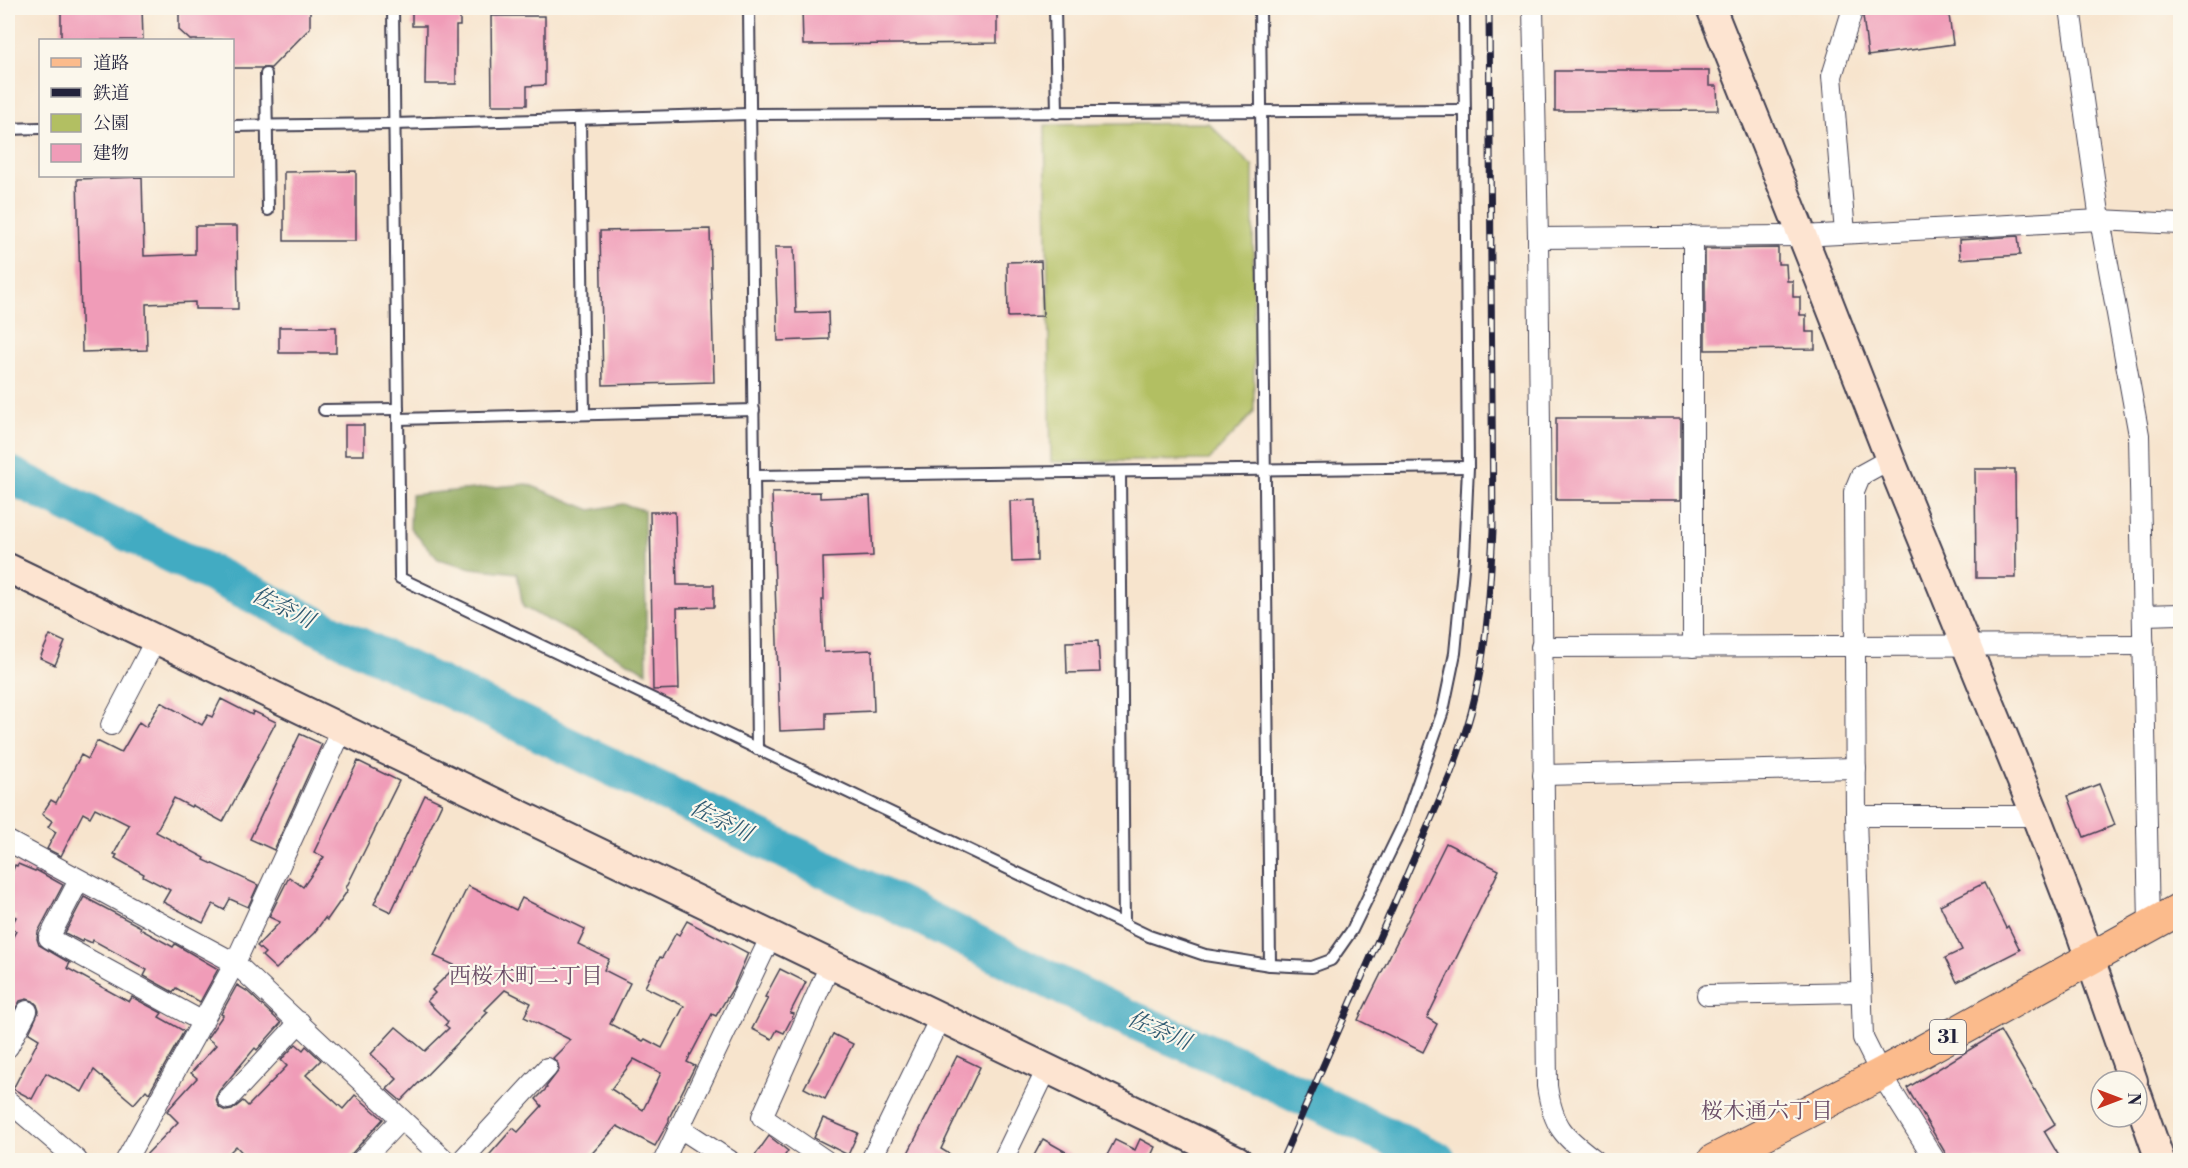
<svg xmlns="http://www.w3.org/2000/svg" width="2188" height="1168" font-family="'Libre Bodoni','Noto Serif JP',serif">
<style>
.green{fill:#b2bf62;stroke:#6a704e;stroke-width:1.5}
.forest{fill:#8da658;stroke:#58644a;stroke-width:1.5}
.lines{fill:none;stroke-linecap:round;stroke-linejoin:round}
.river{stroke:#42abc2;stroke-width:38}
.building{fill:#f09cb8;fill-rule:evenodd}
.lane-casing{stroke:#423f51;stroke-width:14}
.street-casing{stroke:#423f51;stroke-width:22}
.secondary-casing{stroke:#423f51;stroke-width:32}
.primary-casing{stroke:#423f51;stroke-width:34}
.lane{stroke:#fff;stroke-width:10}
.street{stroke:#fff;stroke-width:20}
.secondary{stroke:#fde4d1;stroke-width:28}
.primary{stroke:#fbbb8c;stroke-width:32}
.rail-casing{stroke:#22223b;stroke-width:7}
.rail{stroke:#fbf7ec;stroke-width:4.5;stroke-dasharray:14;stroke-linecap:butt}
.labels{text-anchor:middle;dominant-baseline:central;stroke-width:4.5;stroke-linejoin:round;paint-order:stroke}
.shield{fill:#fbf7ec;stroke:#636270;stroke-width:1.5}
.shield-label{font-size:20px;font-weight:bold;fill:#22223b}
.water-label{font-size:22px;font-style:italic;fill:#2f5971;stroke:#fbf7ec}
.neighbourhood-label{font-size:22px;fill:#6a4d67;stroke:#fbf7ec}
</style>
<rect width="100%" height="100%" fill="#fbf7ec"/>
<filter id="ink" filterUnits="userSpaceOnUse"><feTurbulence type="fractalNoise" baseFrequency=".0167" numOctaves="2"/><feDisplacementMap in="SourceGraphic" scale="12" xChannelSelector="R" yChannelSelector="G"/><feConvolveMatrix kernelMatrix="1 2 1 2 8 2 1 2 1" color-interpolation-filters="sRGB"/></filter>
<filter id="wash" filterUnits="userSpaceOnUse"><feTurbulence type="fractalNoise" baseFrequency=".008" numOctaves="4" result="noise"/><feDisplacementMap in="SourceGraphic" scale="24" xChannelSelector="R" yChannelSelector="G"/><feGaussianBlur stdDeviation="1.35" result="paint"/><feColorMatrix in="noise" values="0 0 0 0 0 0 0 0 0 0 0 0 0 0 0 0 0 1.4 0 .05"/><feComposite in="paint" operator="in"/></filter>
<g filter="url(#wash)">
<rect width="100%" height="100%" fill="#f7e4cd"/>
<!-- green -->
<path class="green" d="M 1208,123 L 1253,167 L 1254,412 L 1209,460 L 1051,462 L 1045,125 Z"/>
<!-- forest -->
<path class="forest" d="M 527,484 L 591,510 L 623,504 L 644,510 L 647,672 L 523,607 L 517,573 L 471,568 L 438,559 L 410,528 L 411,495 Z"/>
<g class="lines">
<!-- river -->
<path class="river" d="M 8,474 L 334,634 L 872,892 L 1112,1011 L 1238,1065 L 1437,1160"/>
</g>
<g id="blocks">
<!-- building -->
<g class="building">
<path d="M 61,8 L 142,8 L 143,40 L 61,40 Z"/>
<path d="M 179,8 L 310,8 L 310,28 L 271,68 L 232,68 L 232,40 L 190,40 L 179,30 Z"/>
<path d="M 412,8 L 460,8 L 460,26 L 456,26 L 456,84 L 425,84 L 426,26 L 412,26 Z"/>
<path d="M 802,8 L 997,8 L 997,43 L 803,45 Z"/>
<path d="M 1891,8 L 1948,8 L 1953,44 L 1868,56 L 1863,16 L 1864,11 Z"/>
<path d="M 491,16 L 545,16 L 545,85 L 527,86 L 527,105 L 492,105 Z"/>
<path d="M 1555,71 L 1709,71 L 1709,86 L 1717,86 L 1718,110 L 1555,111 Z"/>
<path d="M 356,171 L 356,241 L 284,241 L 284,172 Z"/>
<path d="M 142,177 L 144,256 L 195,254 L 195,226 L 237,226 L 238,309 L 195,309 L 195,302 L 146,304 L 147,350 L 82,352 L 77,179 Z"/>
<path d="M 710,229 L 714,382 L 603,385 L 600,231 Z"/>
<path d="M 2018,236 L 2020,255 L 1960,259 L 1959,240 Z"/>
<path d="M 775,247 L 794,247 L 796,313 L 828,312 L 829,339 L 778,341 Z"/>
<path d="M 1778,248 L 1778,264 L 1786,264 L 1787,281 L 1793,281 L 1793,297 L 1800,297 L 1800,315 L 1806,315 L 1806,332 L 1815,332 L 1815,349 L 1705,350 L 1705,249 Z"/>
<path d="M 1041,261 L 1043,316 L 1008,317 L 1007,262 Z"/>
<rect x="279" y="327" width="57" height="26"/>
<rect x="1556" y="418" width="125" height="82"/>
<rect x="345" y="425" width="19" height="30"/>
<path d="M 1975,469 L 2015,469 L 2016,578 L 1976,578 Z"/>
<path d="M 820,492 L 820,498 L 870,496 L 873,556 L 823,558 L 824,600 L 822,600 L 824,652 L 872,650 L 874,711 L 826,713 L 826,729 L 780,731 L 772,493 Z"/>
<path d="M 1036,500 L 1037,561 L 1012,562 L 1010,501 Z"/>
<path d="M 650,512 L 675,512 L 677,585 L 714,585 L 714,607 L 677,608 L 679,689 L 653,690 Z"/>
<path d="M 50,635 L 65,642 L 55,665 L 40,658 Z"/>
<path d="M 1098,641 L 1100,672 L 1067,673 L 1066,642 Z"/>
<path d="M 221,699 L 252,715 L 253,711 L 276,722 L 223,822 L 192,805 L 191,807 L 174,798 L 156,832 L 205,858 L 204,860 L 258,885 L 248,907 L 230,899 L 224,910 L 213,904 L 203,923 L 163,902 L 170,890 L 143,876 L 144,874 L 115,858 L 117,855 L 114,854 L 129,825 L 95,808 L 90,817 L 83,813 L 61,856 L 47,849 L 56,832 L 48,827 L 52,821 L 42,814 L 51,800 L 56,803 L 81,755 L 88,759 L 97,741 L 121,753 L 139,722 L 146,727 L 161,702 L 202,725 L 208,715 L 212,717 Z"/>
<path d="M 300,734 L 322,744 L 274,850 L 250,839 Z"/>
<path d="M 358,761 L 399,781 L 346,888 L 348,890 L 327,920 L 325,918 L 314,933 L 276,969 L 262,956 L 265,953 L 257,946 L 280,922 L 269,917 L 289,877 L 303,887 L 324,857 L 314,852 Z"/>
<path d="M 2099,784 L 2115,825 L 2084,837 L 2068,796 Z"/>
<path d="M 425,795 L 442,803 L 391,912 L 374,904 Z"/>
<path d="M 1446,843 L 1499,870 L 1427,1018 L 1437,1024 L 1423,1052 L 1358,1020 Z"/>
<path d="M 18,864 L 35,871 L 36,870 L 63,885 L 38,932 L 37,939 L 39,945 L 70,963 L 67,968 L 129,1002 L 132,997 L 162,1013 L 159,1017 L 184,1031 L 149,1093 L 146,1090 L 134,1104 L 94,1070 L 82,1092 L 46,1073 L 32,1099 L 13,1089 L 39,1039 L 29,1033 L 39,1011 L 37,1005 L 33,1001 L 27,999 L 20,1001 L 8,1022 L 8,946 L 16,931 L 10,928 L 16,917 L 8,913 L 8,882 L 15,865 L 17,866 Z"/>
<path d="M 1984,883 L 2006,928 L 2008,926 L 2020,950 L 1957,982 L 1945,958 L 1962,950 L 1940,905 Z"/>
<path d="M 468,886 L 516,910 L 522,898 L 585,929 L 578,944 L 609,959 L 604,970 L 630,983 L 610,1024 L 643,1041 L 645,1039 L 662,1048 L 684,1006 L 645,987 L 660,957 L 662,958 L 676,933 L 679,935 L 687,921 L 748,953 L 733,988 L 716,1016 L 712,1014 L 687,1062 L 695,1066 L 669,1118 L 669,1121 L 655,1146 L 617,1126 L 585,1161 L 484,1161 L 513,1128 L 518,1132 L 542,1106 L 536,1099 L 547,1088 L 546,1087 L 559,1070 L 558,1064 L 553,1058 L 571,1040 L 524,1017 L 531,1003 L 505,990 L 485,1010 L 488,1012 L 401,1101 L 387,1089 L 397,1079 L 371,1054 L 396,1027 L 425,1051 L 449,1028 L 445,1025 L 448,1022 L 427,1001 L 435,993 L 432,990 L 456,966 L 434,956 ZM 634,1059 L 661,1073 L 643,1110 L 611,1089 Z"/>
<path d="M 84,897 L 141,927 L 140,929 L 173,947 L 175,944 L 218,969 L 200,1002 L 176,988 L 173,992 L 144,976 L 147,970 L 93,940 L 92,943 L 83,939 L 82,942 L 65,933 Z"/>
<path d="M 780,969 L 806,982 L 790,1013 L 794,1014 L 784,1033 L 777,1030 L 772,1039 L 752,1029 L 768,998 L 765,997 Z"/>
<path d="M 237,985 L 247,991 L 281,1023 L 257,1050 L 255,1048 L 219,1091 L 216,1097 L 217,1103 L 220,1108 L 226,1111 L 232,1110 L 243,1101 L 248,1106 L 287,1066 L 281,1060 L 296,1044 L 303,1050 L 306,1046 L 321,1060 L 306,1075 L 343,1109 L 355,1095 L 383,1119 L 345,1161 L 250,1161 L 236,1146 L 221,1161 L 140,1161 L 178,1122 L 167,1111 L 197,1078 L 191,1073 L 216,1045 L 207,1038 L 223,1015 L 221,1014 Z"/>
<path d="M 2000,1031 L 2055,1124 L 2044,1131 L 2062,1161 L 1950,1161 L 1907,1088 Z"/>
<path d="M 833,1034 L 853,1044 L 825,1099 L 804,1088 Z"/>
<path d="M 957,1056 L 980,1067 L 941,1149 L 961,1161 L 904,1161 Z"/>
<path d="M 823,1118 L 858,1133 L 848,1155 L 814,1138 Z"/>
<path d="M 769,1136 L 788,1151 L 781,1161 L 751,1161 Z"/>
<path d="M 1043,1139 L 1082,1161 L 1031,1161 Z"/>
<path d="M 1140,1139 L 1155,1147 L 1150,1158 L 1154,1161 L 1104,1161 L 1115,1140 L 1135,1150 Z"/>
</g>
</g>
</g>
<g filter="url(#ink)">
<use href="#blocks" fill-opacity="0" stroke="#423f51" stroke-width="1.5"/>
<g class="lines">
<defs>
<g id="lane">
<path d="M 393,8 L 400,578 L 1149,936 L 1205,955 L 1270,965 L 1312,967 L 1331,960 L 1352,930 L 1404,823 L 1443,711 L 1455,653 L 1464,558 L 1468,467 L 1464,8"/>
<path d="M 749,8 L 757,749"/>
<path d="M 1055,8 L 1057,113"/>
<path d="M 1260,8 L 1270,965"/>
<path d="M 266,74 L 268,210"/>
<path d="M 580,119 L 584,414"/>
<path d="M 232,126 L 394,124 L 750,114 L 1465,110"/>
<path d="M 8,129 L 40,128"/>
<path d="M 324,410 L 398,409"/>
<path d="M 398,419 L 754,410"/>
<path d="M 1120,472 L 1124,924"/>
<path d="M 755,476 L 1468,467"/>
</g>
<g id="street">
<path d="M 1533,8 L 1538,238 L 1547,1086 C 1553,1127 1563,1136 1595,1160"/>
<path d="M 2070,8 L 2100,220 L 2139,435 L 2149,925"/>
<path d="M 1845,233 L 1832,76 L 1853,8"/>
<path d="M 1693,236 L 1693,647"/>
<path d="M 1538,238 L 1802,236 L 2100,220 L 2180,224"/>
<path d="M 1890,459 L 1861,475 L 1854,492 L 1856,816 L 1863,1038 L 1881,1074 L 1935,1160"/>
<path d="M 2144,615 L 2180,614"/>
<path d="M 1541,647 L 2144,645"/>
<path d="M 111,725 L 156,639"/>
<path d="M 1543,775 L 1856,768"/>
<path d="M 1856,816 L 2036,816"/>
<path d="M 8,841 L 235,963 L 445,1160"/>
<path d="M 79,880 L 49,938 L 203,1022"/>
<path d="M 1707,995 L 1860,992"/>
<path d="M 8,1047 L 27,1011"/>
<path d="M 228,1099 L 300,1022"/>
<path d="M 8,1101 L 77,1160"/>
<path d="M 680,1128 L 729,1160"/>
<path d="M 126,1160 L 235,963 L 343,728"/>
<path d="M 362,1160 L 401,1119"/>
<path d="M 462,1160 L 547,1068"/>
<path d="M 664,1160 L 771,936"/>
<path d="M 825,1160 L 762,1117 L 830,965"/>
<path d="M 871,1160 L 940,1018"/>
<path d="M 1003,1160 L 1047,1069"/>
</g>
<g id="secondary">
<path d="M 1711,8 L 1816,270 L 1890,459 L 2036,816 L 2077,922 L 2133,1081"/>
<path d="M 8,568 L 1237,1160"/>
<path d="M 2137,1094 L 2160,1160"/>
</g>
<path id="primary" d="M 1714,1160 L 1881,1074 L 2180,909"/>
</defs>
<!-- lane casing -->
<use href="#lane" class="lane-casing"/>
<!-- street casing -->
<use href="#street" class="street-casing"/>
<!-- secondary casing -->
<use href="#secondary" class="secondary-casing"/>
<!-- primary casing -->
<use href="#primary" class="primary-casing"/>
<!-- lane -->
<use href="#lane" class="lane"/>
<!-- street -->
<use href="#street" class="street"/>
<!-- secondary -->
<use href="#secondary" class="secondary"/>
<!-- primary -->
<use href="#primary" class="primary"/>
<defs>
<path id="rail" d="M 1282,1160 L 1449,778 C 1457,757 1465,735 1471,713 C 1487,653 1490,591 1493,530 L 1489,8"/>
</defs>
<!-- rail casing -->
<use href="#rail" class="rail-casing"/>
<!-- rail -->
<use href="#rail" class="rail"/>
</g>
</g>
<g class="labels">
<!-- shield labels -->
<rect class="shield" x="1930" y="1020" width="36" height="34" rx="4.5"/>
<g class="shield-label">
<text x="1948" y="1037">31</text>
</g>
<!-- water labels -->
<g class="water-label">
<text transform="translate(283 608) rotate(26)">佐奈川</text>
<text transform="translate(721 821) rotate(26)">佐奈川</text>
<text transform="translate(1159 1031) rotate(23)">佐奈川</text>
</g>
<!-- neighbourhood labels -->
<g class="neighbourhood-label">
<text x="526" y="976">西桜木町二丁目</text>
<text x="1767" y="1111">桜木通六丁目</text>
</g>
</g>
<!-- margin -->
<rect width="2188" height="1168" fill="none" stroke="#fbf7ec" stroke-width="30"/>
<!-- legend -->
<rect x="39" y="39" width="195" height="138" fill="#fbf7ec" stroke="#a4a2a5" stroke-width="1.5"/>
<rect x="51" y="58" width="30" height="9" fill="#fbbb8c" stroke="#a4a2a5" stroke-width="1.5"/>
<text x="93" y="69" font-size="18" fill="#22223b">道路</text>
<rect x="51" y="88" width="30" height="9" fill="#22223b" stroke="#a4a2a5" stroke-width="1.5"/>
<text x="93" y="99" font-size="18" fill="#22223b">鉄道</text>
<rect x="51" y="114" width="30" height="18" fill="#b2bf62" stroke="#a4a2a5" stroke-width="1.5"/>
<text x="93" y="129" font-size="18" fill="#22223b">公園</text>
<rect x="51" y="144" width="30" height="18" fill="#f09cb8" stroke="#a4a2a5" stroke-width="1.5"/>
<text x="93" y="159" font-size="18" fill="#22223b">建物</text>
<!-- north arrow -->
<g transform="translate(2119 1099) rotate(90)"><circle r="28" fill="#fbf7ec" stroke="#a4a2a5" stroke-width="1.5"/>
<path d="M0-4.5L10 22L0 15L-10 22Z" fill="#c8321e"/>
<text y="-9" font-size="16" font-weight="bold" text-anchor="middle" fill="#22223b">N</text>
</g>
</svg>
